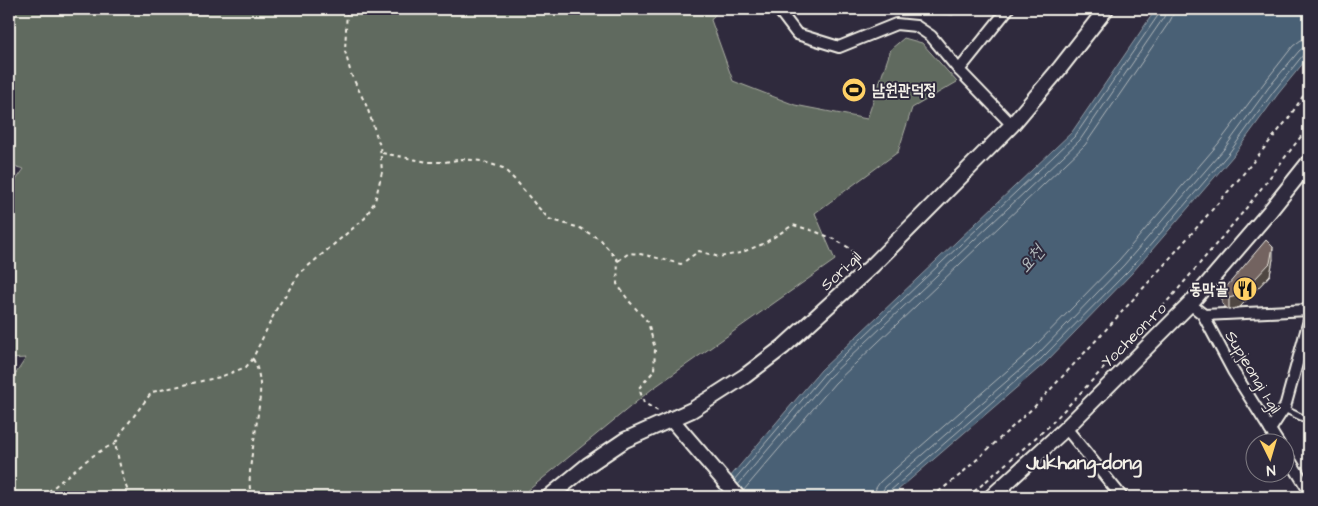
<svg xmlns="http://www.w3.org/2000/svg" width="1318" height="506" font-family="'Architects Daughter','Poor Story',sans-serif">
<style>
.green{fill:#616a5e;stroke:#aaaea3}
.water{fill:#4a6075;stroke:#8e9aa3}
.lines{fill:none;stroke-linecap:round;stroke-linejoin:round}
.shore{stroke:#b0b7ba;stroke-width:1}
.lane-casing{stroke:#f4f1e8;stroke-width:9}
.street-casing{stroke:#f4f1e8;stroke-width:14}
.secondary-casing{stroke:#f4f1e8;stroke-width:18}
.path{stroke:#f4f1e8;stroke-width:2;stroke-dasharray:4 4;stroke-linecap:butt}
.lane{stroke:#2f2a3d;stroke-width:5}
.street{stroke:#2f2a3d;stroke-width:10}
.secondary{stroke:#2f2a3d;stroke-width:14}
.wall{fill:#635653;stroke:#f4f1e8}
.shaded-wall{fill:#504643;stroke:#f4f1e8}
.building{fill:#736460;stroke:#f4f1e8}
.labels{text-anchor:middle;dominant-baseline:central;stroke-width:4;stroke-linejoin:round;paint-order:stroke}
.poi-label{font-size:16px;font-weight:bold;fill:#f4f1e8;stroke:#2f2a3d;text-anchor:start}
.street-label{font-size:16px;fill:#f4f1e8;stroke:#2f2a3d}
.water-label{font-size:18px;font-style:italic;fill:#b0b7ba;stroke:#2f2a3d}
.quarter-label{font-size:19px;font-weight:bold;fill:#f4f1e8;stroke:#2f2a3d}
</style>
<rect width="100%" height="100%" fill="#2f2a3d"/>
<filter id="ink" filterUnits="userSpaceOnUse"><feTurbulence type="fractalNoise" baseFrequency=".02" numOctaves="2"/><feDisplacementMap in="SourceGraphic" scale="10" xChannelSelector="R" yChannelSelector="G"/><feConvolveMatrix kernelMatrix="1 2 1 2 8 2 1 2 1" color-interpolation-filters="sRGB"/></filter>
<g filter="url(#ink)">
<!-- green -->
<g class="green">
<path d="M 9,9 L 719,9 L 711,20 L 733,81 L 795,105 L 867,119 L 891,49 L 904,38 L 922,43 L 957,82 L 912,108 L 898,152 L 815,213 L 835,260 L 652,389 L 520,497 L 9,497 L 9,384 L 26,358 L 9,359 L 9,190 L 24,169 L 9,165 Z"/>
<path d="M 914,9 L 956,9 L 953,15 L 913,11 Z"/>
</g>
<!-- water -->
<path class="water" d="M 1156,9 L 1309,9 L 1309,56 L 1278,94 L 1233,156 L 1132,273 L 1045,363 L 890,497 L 713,497 L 821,370 L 1072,132 Z"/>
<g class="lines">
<!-- shore -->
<g class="shore">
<path d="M 734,480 L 825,373 L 1075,136 L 1159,14 L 1160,9"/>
<path d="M 738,485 L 829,377 L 1080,140 L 1164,17 L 1166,9"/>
<path d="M 743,491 L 835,383 L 1085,145 L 1170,21 L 1173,15 L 1173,9"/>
<path d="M 874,497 L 876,488 L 880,482 L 1032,349 L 1119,260 L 1218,144 L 1264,83 L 1293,46 L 1301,40 L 1309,39"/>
<path d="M 881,497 L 882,492 L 885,487 L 1037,355 L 1124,265 L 1224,149 L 1269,87 L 1299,51 L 1304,47 L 1309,47"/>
<path d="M 888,497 L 890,491 L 1041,359 L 1129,270 L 1229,153 L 1274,91 L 1303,55 L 1306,53 L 1309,53"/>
</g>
<defs>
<path id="lane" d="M 1284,409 L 1305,419 L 1309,423"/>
<g id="street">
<path d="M 778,9 L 797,34 L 839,47 L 896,24 L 916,26 L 931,36 L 959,70"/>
<path d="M 1008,9 L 959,70 L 1012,125"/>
<path d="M 1190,304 L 1204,315 L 1309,310"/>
<path d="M 1203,315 L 1233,371 L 1279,444"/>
<path d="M 1066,428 L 1122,497"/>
<path d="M 1270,430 L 1285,407 L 1309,320"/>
<path d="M 1286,454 L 1309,491"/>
</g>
<g id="secondary">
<path d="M 671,419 L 738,497"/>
<path d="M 549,497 L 588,465 L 625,440 L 692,410 L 745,376 L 783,347 L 873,265 L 1012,125 L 1060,68 L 1106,9"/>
<path d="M 991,497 L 1066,428 L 1190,304 L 1270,211 L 1309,162"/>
</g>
</defs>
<!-- lane casing -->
<use href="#lane" class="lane-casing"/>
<!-- street casing -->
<use href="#street" class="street-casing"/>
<!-- secondary casing -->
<use href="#secondary" class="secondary-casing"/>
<!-- path -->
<g class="path">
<path d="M 382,153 L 428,162 L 445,162 L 463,159 L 481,161 L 503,168 L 518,183 L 535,204 L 549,219 L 580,228 L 601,240 L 618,261 L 617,284 L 629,301 L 648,322 L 655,349 L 654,371 L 639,388 L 644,403 L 658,411"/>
<path d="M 618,261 L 629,253 C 647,254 663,260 681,264 L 699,251 L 719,257 L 740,253 L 763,244 L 793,225 L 814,231 L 834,239 L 851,249 L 858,263"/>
<path d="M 42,497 C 62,481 92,452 115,444"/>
<path d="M 130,497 L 123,478 L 115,444 L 124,429 L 152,392 L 220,377 L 246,367 L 252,360 L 277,308 L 300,273 L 365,218 L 375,201 L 382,172 L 380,146 L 367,107 L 351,74 L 345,51 L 347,9"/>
<path d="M 251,497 C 247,476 253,449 256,428 C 259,404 265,381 253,359"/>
<path d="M 932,497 L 960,475 L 1035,406 L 1102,334 L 1164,265 L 1239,179 L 1288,119 L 1309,87"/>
<path d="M 968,497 L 1049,426 L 1174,294 L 1244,211 L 1309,126"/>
</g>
<!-- lane -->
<use href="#lane" class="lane"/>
<!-- street -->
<use href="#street" class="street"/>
<!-- secondary -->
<use href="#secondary" class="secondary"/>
</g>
<!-- wall -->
<path class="wall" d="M 1273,259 L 1270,275 L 1240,307 L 1229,310 L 1222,304 L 1222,292 Z"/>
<!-- shaded-wall -->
<path class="shaded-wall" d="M 1273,247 L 1273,259 L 1270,275 L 1240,307 L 1229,310 L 1229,298 Z"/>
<!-- building -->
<path class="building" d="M 1266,240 L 1273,247 L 1270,263 L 1240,295 L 1229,298 L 1222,292 Z"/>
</g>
<!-- icons -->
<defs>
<symbol id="stadium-disc" viewBox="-11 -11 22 22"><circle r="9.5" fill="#ffd166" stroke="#2f2a3d"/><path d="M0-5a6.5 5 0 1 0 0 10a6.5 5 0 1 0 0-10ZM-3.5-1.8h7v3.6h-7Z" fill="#111"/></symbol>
<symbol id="restaurant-disc" viewBox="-11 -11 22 22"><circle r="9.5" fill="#ffd166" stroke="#2f2a3d"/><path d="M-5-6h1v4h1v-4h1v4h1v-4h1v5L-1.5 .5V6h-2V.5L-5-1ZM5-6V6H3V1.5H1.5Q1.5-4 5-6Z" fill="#111"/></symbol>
</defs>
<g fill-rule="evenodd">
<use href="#stadium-disc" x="840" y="76" width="28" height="28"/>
<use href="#restaurant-disc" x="1231" y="275" width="28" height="28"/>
</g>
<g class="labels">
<!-- poi labels -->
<g class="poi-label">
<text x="872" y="90">남원관덕정</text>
<text x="1228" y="289" text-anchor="end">동막골</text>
</g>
<!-- street labels -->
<g class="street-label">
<text transform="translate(841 271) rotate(-43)">Sori-gil</text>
<text transform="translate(1134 335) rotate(-45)">Yocheon-ro</text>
<text transform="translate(1253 372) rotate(59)">Supjeongi 1-gil</text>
</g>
<!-- water labels -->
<g class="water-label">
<text transform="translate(1031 259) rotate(-50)">요천</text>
</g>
<!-- quarter labels -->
<g class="quarter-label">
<text x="1084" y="463">Jukhang-dong</text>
</g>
</g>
<!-- margin -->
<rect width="1318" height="506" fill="none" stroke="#2f2a3d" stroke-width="30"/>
<rect x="15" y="15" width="1288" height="476" fill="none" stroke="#f4f1e8" stroke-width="2" filter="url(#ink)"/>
<!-- north arrow -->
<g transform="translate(1270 458) rotate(175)"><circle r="24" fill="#2f2a3d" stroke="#7e7a81"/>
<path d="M0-4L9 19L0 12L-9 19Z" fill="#ffd166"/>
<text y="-8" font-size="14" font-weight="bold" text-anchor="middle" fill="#f4f1e8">N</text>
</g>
</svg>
